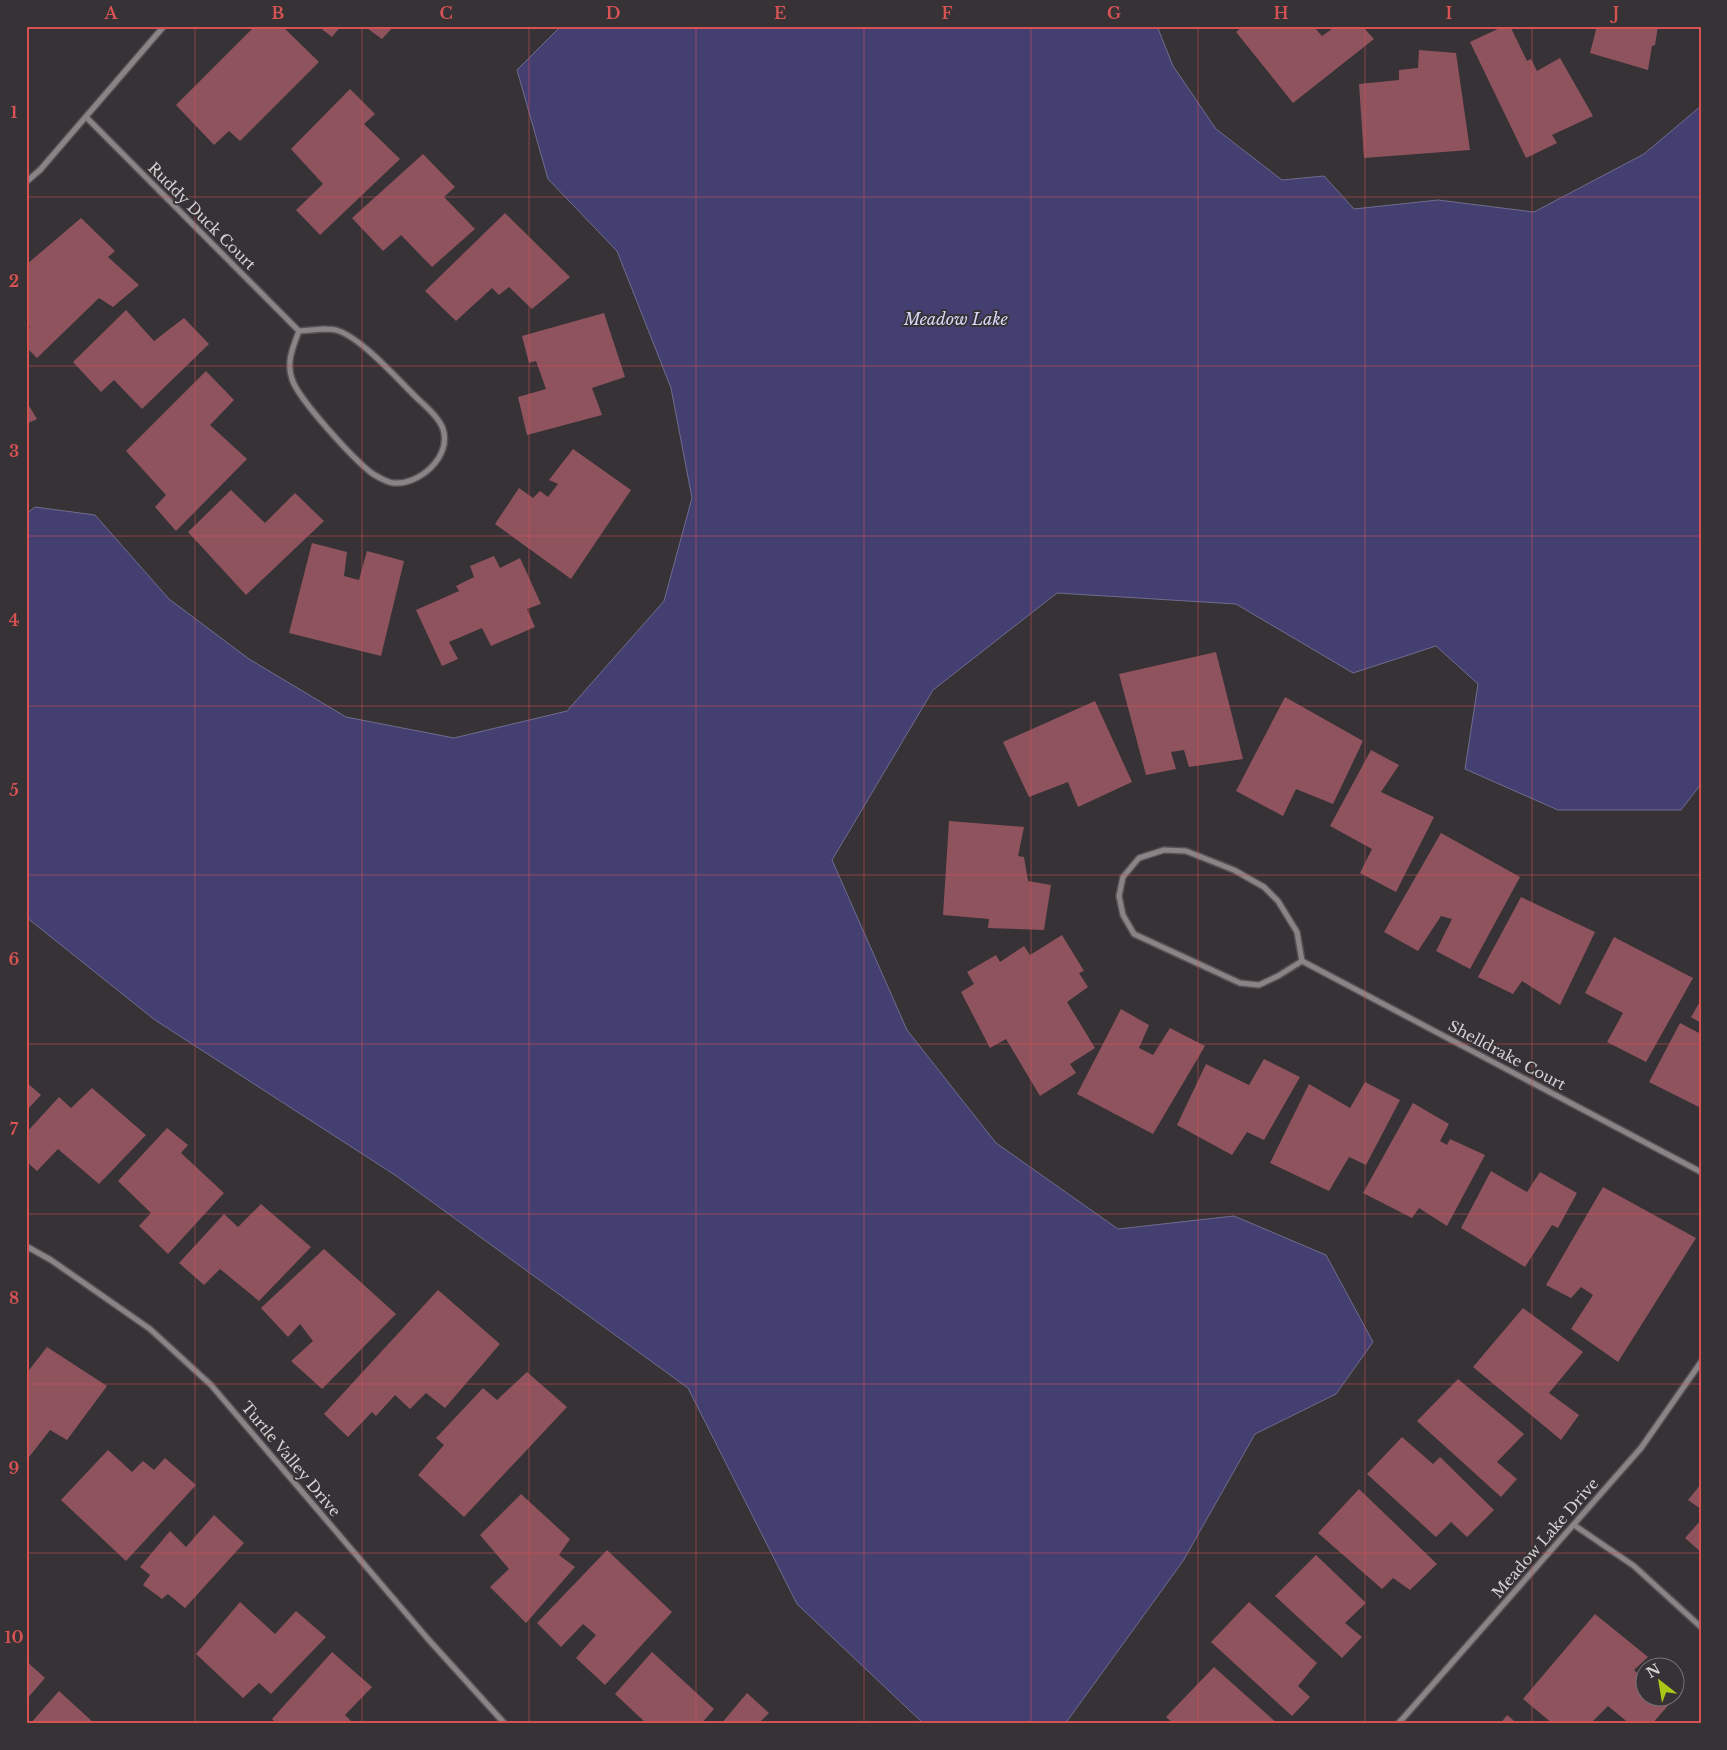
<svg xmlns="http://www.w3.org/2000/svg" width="1727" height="1750" font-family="'Libre Baskerville',serif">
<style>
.water{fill:#434071;stroke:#6f6c8e}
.building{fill:#8f535e}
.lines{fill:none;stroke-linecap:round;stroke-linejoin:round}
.street-casing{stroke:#565154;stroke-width:8}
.street{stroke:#8a8487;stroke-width:5}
.grid{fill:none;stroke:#d65253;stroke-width:1;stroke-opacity:0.55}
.labels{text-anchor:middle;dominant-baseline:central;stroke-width:4;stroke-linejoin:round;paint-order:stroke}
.street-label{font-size:15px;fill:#d5d1d3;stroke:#373236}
.water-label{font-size:16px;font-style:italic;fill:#d8d9f9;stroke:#373236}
.neatline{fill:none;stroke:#d65253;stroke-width:2}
.grid-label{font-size:16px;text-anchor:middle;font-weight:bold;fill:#d65253}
</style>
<rect width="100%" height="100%" fill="#373236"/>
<!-- water -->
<path class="water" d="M 561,26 L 1157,26 L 1173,66 L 1216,129 L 1282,180 L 1324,176 L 1354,209 L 1438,200 L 1534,212 L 1644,154 L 1701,106 L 1701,784 L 1681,810 L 1558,810 L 1465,769 L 1478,684 L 1436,646 L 1353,673 L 1236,604 L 1057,593 L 933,690 L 832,860 L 907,1030 L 996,1143 L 1118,1229 L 1234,1216 L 1326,1255 L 1373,1342 L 1336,1394 L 1255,1434 L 1183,1561 L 1065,1724 L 924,1724 L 797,1604 L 688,1388 L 395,1175 L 155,1020 L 26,917 L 26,514 L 35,507 L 95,515 L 169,599 L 249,659 L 346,717 L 454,738 L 567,711 L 664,601 L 692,498 L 671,388 L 617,251 L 548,179 L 517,70 Z"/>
<!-- building -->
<g class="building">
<path d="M 255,26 L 282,26 L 319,62 L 240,141 L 229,131 L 214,145 L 176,105 Z"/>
<path d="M 318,26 L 341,26 L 332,37 Z"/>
<path d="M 364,26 L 394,26 L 382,39 Z"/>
<path d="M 1243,26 L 1313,26 L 1322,36 L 1336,26 L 1362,26 L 1374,39 L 1293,103 L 1236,32 Z"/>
<path d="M 1504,26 L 1510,26 L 1527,61 L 1531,59 L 1537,71 L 1560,58 L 1593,116 L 1552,135 L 1557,143 L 1526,158 L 1470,42 Z"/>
<path d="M 1597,26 L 1658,26 L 1655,45 L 1652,46 L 1648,70 L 1590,53 Z"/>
<path d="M 1419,50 L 1456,53 L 1470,150 L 1364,158 L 1359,84 L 1399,80 L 1399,70 L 1418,68 Z"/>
<path d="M 350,89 L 375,114 L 364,124 L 400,159 L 320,235 L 296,210 L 323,184 L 291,149 Z"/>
<path d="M 423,154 L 455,187 L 444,197 L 475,229 L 432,267 L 401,235 L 383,251 L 352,218 Z"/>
<path d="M 505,213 L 570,277 L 532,309 L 509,287 L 499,295 L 492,288 L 456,321 L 425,291 Z"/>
<path d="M 81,218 L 115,251 L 108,257 L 139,285 L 113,307 L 99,298 L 37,358 L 26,347 L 26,331 L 30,327 L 26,324 L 26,265 Z"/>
<path d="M 126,310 L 154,341 L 184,318 L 209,344 L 142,409 L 114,380 L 101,392 L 73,362 Z"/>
<path d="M 604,313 L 625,377 L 592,388 L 602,415 L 527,435 L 518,397 L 546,389 L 536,361 L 529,363 L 522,336 Z"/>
<path d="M 206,371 L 234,400 L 210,425 L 247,459 L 176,531 L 155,507 L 166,495 L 126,451 Z"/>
<path d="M 26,401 L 37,419 L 26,424 Z"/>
<path d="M 573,449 L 631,490 L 571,579 L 495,524 L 519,488 L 533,498 L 540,491 L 548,497 L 558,484 L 549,480 Z"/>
<path d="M 231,490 L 265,523 L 295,493 L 324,521 L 246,595 L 188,532 Z"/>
<path d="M 312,543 L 347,552 L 344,576 L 359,580 L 367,551 L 404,561 L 381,656 L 289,633 Z"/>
<path d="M 494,556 L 500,568 L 520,558 L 541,604 L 527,609 L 535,627 L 491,646 L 482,628 L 449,642 L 458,659 L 442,666 L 416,610 L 459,591 L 456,586 L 474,577 L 470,566 Z"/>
<path d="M 1216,652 L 1243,759 L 1189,767 L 1184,750 L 1171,752 L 1176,769 L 1146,775 L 1119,674 Z"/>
<path d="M 1285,697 L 1363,741 L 1333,804 L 1296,789 L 1283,816 L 1236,791 Z"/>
<path d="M 1095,701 L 1132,782 L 1078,807 L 1068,782 L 1029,797 L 1003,742 Z"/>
<path d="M 1371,750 L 1399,765 L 1381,792 L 1434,817 L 1396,892 L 1360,873 L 1372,849 L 1330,826 Z"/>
<path d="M 949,821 L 1024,827 L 1018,856 L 1024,857 L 1028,881 L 1051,885 L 1044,930 L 988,928 L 989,919 L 943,915 Z"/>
<path d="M 1441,833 L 1520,877 L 1470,969 L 1436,951 L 1452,919 L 1441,916 L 1418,951 L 1384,932 Z"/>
<path d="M 1521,897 L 1595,932 L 1560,1005 L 1522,981 L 1513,994 L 1478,977 Z"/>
<path d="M 1062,935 L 1084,971 L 1079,973 L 1088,987 L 1067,1002 L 1095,1048 L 1070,1064 L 1076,1073 L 1040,1096 L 1006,1039 L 990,1048 L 961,992 L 974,984 L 967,972 L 996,955 L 1000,962 L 1024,946 L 1030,955 Z"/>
<path d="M 1614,937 L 1693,978 L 1646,1062 L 1607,1042 L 1623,1013 L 1585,993 Z"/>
<path d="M 1701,1000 L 1701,1023 L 1691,1017 Z"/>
<path d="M 1121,1009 L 1149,1025 L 1139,1048 L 1153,1055 L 1170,1028 L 1205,1046 L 1153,1134 L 1077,1094 Z"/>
<path d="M 1680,1023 L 1701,1034 L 1701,1108 L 1649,1082 Z"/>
<path d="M 1264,1059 L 1300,1077 L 1264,1140 L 1247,1132 L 1232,1155 L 1177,1125 L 1206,1064 L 1249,1085 Z"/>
<path d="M 26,1082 L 41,1095 L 26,1111 Z"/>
<path d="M 1365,1082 L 1400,1100 L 1366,1165 L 1349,1157 L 1329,1191 L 1270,1163 L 1309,1084 L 1350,1108 Z"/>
<path d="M 92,1088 L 146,1135 L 99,1184 L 58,1149 L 37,1171 L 26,1161 L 26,1133 L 59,1097 L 71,1108 Z"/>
<path d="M 1413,1103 L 1449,1124 L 1440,1141 L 1447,1145 L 1450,1139 L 1485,1155 L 1447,1226 L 1419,1208 L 1412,1218 L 1363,1193 Z"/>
<path d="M 167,1128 L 188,1145 L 181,1153 L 224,1193 L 168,1254 L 139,1226 L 151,1213 L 118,1181 Z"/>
<path d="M 1491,1171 L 1527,1192 L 1540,1172 L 1577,1193 L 1558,1228 L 1552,1225 L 1525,1267 L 1461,1228 Z"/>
<path d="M 1603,1187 L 1696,1238 L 1618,1362 L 1571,1329 L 1593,1295 L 1581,1287 L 1571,1298 L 1546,1285 Z"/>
<path d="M 261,1204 L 311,1247 L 259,1301 L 220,1269 L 204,1285 L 179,1263 L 224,1214 L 238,1227 Z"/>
<path d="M 324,1249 L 396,1314 L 322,1389 L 291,1361 L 313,1341 L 300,1324 L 288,1337 L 261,1308 Z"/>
<path d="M 438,1290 L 500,1344 L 445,1408 L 426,1393 L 410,1409 L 395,1395 L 376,1416 L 372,1412 L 348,1437 L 324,1414 Z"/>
<path d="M 1523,1308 L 1583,1352 L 1549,1393 L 1579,1415 L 1561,1440 L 1473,1367 Z"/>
<path d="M 47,1347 L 107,1386 L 67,1440 L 50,1430 L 26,1461 L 26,1374 Z"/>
<path d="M 527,1372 L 567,1407 L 464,1517 L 418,1475 L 444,1445 L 436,1438 L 483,1388 L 497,1400 Z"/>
<path d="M 1458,1379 L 1524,1434 L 1497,1462 L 1517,1479 L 1501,1497 L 1417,1421 Z"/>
<path d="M 1402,1437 L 1433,1464 L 1440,1457 L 1494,1510 L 1467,1537 L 1451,1522 L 1436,1537 L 1367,1474 Z"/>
<path d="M 108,1450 L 132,1472 L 143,1461 L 154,1470 L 165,1458 L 196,1485 L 126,1561 L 61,1500 Z"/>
<path d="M 1701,1484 L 1701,1509 L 1688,1500 Z"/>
<path d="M 1359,1489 L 1437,1564 L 1410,1590 L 1393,1578 L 1382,1589 L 1318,1533 Z"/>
<path d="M 521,1494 L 570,1539 L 559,1555 L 575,1567 L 526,1623 L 490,1587 L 509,1569 L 480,1535 Z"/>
<path d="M 214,1515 L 244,1543 L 185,1608 L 168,1594 L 162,1599 L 143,1585 L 150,1575 L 140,1567 L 170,1531 L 186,1547 Z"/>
<path d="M 1701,1520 L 1701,1552 L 1685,1538 Z"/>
<path d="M 607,1550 L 672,1612 L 605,1685 L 576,1658 L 596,1635 L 583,1624 L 561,1647 L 537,1623 Z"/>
<path d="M 1316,1555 L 1366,1603 L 1345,1623 L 1362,1637 L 1342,1658 L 1275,1596 Z"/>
<path d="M 240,1602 L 275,1634 L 296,1611 L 326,1637 L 271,1694 L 259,1683 L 243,1698 L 196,1654 Z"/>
<path d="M 1249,1602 L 1317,1663 L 1298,1686 L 1310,1697 L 1292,1716 L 1211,1642 Z"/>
<path d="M 1595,1614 L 1648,1657 L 1634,1670 L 1644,1679 L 1644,1698 L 1668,1698 L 1672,1701 L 1652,1724 L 1630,1724 L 1608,1706 L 1590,1724 L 1553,1724 L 1523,1699 Z"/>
<path d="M 332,1652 L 372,1687 L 345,1715 L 354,1724 L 277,1724 L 272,1719 Z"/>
<path d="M 652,1652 L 714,1709 L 701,1724 L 647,1724 L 615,1694 Z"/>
<path d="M 26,1661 L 45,1678 L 26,1700 Z"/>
<path d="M 1214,1667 L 1278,1724 L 1174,1724 L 1166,1717 Z"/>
<path d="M 59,1691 L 95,1724 L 30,1724 Z"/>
<path d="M 747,1693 L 769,1713 L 758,1724 L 721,1724 Z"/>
<path d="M 1507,1715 L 1518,1724 L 1500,1724 Z"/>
</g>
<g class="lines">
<defs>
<g id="street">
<path d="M 86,117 L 299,331"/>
<path d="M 26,182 L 40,170 L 164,26"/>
<path d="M 324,329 C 328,329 334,329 339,331 C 361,339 393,374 411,392 C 421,403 438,415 443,429 C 452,457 419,485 394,483 C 388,483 378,477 373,474 C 355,461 298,399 292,379 C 286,362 293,347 299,331 Z"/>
<path d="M 1164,850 L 1186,851 L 1234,870 L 1264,887 L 1278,901 L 1297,932 L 1302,961 L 1278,976 L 1259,985 L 1240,983 L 1134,934 L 1123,915 L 1119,896 L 1123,877 L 1139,858 Z"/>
<path d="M 1302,961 L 1701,1172"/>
<path d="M 26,1246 L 51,1260 L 150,1329 L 211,1385 L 428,1639 L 505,1724"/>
<path d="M 1574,1525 L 1634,1566 L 1701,1627"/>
<path d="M 1398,1724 L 1641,1448 L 1701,1362"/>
</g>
</defs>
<!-- street casing -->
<use href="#street" class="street-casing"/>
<!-- street -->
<use href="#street" class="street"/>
</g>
<!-- grid -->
<path class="grid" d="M 195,26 L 195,1724M 362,26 L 362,1724M 529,26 L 529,1724M 696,26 L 696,1724M 864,26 L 864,1724M 1031,26 L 1031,1724M 1198,26 L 1198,1724M 1365,26 L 1365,1724M 1532,26 L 1532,1724M 26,197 L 1701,197M 26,366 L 1701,366M 26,536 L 1701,536M 26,706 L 1701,706M 26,875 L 1701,875M 26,1044 L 1701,1044M 26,1214 L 1701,1214M 26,1384 L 1701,1384M 26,1553 L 1701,1553"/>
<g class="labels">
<!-- street labels -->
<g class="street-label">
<text transform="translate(202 216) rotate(45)">Ruddy Duck Court</text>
<text transform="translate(1507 1055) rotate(28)">Shelldrake Court</text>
<text transform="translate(291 1459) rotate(50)">Turtle Valley Drive</text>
<text transform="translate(1545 1538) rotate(-49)">Meadow Lake Drive</text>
</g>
<!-- water labels -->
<g class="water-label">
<text x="956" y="319">Meadow Lake</text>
</g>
</g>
<!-- border -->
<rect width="1727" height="1750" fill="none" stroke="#373236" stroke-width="55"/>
<!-- north arrow -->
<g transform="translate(1660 1682) rotate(329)"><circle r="24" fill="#373236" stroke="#767275"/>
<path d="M0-4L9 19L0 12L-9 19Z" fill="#aac717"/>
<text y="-8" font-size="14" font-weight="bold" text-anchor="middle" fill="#d5d1d3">N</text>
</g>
<rect x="28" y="28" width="1672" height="1694" class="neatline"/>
<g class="grid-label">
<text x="111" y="19">A</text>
<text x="278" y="19">B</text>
<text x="446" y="19">C</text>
<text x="613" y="19">D</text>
<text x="780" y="19">E</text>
<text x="947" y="19">F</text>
<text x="1114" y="19">G</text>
<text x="1281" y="19">H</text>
<text x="1449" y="19">I</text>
<text x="1616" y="19">J</text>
<text x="14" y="118">1</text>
<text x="14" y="287">2</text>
<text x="14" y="457">3</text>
<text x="14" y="626">4</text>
<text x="14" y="796">5</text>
<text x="14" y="965">6</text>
<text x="14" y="1135">7</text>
<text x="14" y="1304">8</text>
<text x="14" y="1474">9</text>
<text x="14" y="1643">10</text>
</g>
</svg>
